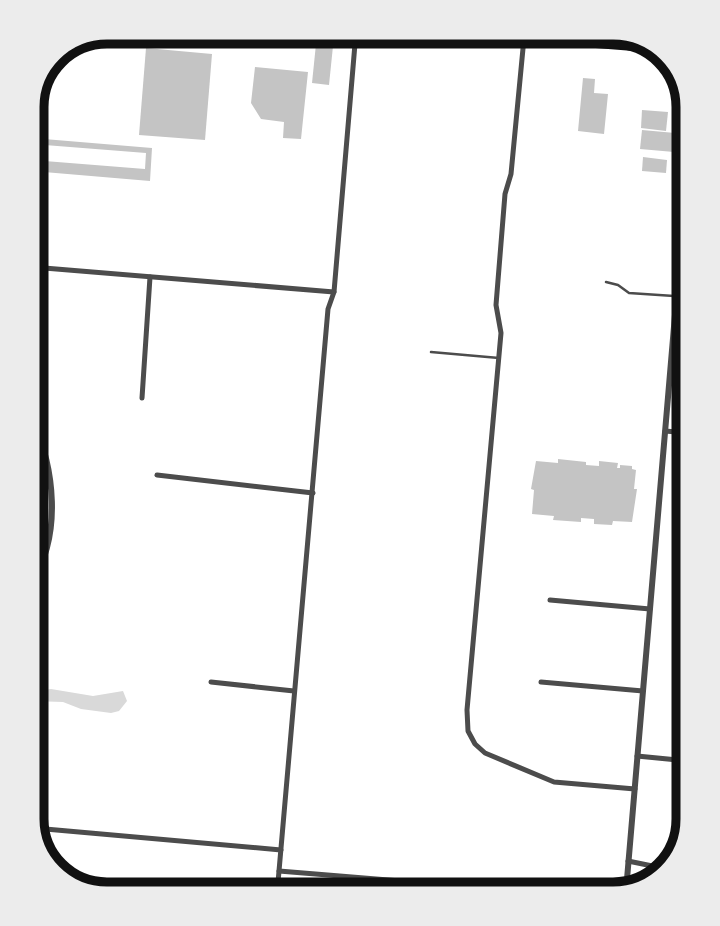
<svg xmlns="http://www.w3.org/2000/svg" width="720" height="926" font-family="Helvetica,sans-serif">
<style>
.water{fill:#d9d9d9}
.building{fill:#c4c4c4}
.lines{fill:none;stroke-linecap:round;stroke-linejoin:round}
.service{stroke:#4c4c4c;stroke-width:2.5}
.minor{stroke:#4c4c4c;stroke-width:5}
.tertiary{stroke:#4c4c4c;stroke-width:6}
.primary{stroke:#111;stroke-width:8}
.rim{fill:none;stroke:#111;stroke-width:9}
</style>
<rect width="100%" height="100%" fill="#fff"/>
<!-- water -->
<path class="water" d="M 51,689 L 93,696 L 123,691 L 127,701 L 119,711 L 111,713 L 81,709 L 63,702 L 32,701 L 32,692 Z"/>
<!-- building -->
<g class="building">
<path d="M 316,44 L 333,46 L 329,85 L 312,83 Z"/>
<path d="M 146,48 L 212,54 L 205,140 L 139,135 Z"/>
<path d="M 255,67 L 308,72 L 301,139 L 283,138 L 284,122 L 261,119 L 251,103 Z"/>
<path d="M 583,78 L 595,79 L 594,93 L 608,94 L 604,134 L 578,131 Z"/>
<path d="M 642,110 L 668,112 L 666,131 L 641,128 Z"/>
<path d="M 642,130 L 675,133 L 674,152 L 640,149 Z"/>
<path d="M 32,138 L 152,148 L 150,181 L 32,171 L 32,160 L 145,169 L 146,153 L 32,144 Z"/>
<path d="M 643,157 L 667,160 L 666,173 L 642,171 Z"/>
<path d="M 558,459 L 586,462 L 586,465 L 599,466 L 599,461 L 618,463 L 617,468 L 620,468 L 620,465 L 632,466 L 632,469 L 636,470 L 634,489 L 637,489 L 632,522 L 613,521 L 612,525 L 594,524 L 594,519 L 581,518 L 581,522 L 553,520 L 554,516 L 532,514 L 534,490 L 531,489 L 536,461 L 558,463 Z"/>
</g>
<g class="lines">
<!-- service -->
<g class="service">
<path d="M 606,282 L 618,285 L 629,293 L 674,296"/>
<path d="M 431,352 L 499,358"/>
</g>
<!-- minor -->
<g class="minor">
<path d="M 524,38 L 511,174 L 505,194 L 496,305 L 501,333 L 467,710 L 468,731 L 475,744 L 485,753 L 554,782 L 635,789"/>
<path d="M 32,267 L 334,292"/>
<path d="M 675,318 L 688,319"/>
<path d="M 142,398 L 150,277"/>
<path d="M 665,431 L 688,433"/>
<path d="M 157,475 L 313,493"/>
<path d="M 550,600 L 650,609"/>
<path d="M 211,682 L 294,691"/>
<path d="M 541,682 L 643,691"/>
<path d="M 637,756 L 688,761"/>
<path d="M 34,828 L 281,850"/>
<path d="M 628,861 L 667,869"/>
<path d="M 279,871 L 558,894"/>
<path d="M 277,894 L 328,309 L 334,292 L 356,32"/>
</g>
<!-- tertiary -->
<g class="tertiary">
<path d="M 32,582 C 62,535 55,468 32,419"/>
<path d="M 626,891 L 688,162"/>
</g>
<!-- primary -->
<path class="primary" d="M 446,32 L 646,48"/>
</g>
<!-- crop -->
<path d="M0 0H720V926H0ZM107 44H613A63 63 0 0 1 676 107V819A63 63 0 0 1 613 882H107A63 63 0 0 1 44 819V107A63 63 0 0 1 107 44Z" fill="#ececec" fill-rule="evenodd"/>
<path class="rim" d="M107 44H613A63 63 0 0 1 676 107V819A63 63 0 0 1 613 882H107A63 63 0 0 1 44 819V107A63 63 0 0 1 107 44Z"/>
</svg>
